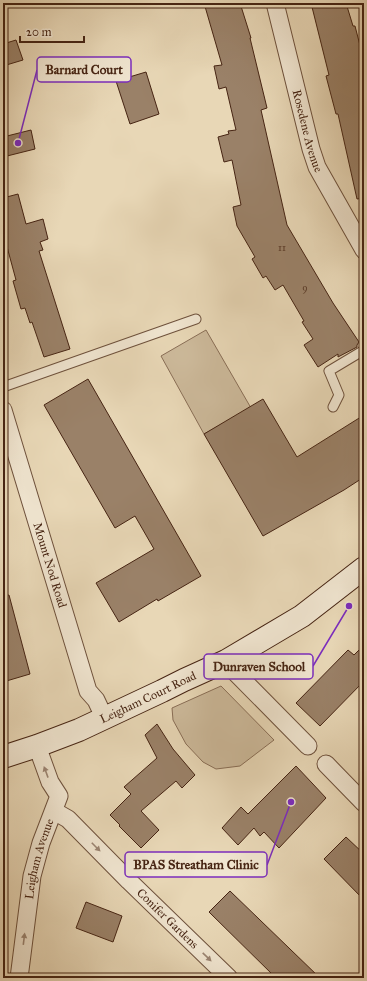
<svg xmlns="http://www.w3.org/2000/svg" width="367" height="981" font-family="'IM FELL Great Primer',serif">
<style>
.green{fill:#ccb99a;stroke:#896e56}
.building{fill:#9a8168;stroke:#462413}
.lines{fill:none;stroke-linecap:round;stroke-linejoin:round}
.lane-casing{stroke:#6e513c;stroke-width:11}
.street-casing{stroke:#6e513c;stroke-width:19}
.secondary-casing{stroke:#462413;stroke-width:24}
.lane{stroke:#f0e5d0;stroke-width:9}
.street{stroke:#f0e5d0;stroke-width:17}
.secondary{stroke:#f0e5d0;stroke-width:22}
.oneway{fill:#9b8472}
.labels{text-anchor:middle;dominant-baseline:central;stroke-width:3;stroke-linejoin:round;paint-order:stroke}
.number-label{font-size:10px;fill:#5b3b28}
.street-label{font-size:12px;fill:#462413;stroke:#f0e5d0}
.leader{fill:none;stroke:#7b2cbf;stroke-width:1.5}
.callout-dot{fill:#7b2cbf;stroke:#f0e5d0;stroke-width:1.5}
.callout{fill:#f0e5d0;stroke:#7b2cbf;stroke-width:1.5}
.callout-label{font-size:13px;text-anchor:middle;font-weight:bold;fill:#462413}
</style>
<rect width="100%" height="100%" fill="#e8d7b6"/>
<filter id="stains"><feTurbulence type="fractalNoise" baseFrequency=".005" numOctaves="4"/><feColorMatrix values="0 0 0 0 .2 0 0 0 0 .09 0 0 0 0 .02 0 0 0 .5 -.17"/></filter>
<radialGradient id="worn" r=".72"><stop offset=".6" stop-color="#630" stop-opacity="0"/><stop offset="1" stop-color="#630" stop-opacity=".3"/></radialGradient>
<!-- green -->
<g class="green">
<path d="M 206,330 L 251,408 L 204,434 L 161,356 Z"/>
<path d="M 221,686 L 274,740 L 240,766 L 216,769 L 203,762 L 186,744 L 173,720 L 172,708 Z"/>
</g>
<!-- building -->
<g class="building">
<path d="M 204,3 L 240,3 L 251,38 L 250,38 L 267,108 L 261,110 L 287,225 L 333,303 L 359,342 L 357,345 L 357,347 L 338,357 L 338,354 L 318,367 L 304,345 L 313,339 L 302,322 L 304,321 L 283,285 L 275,290 L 266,276 L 263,278 L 252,259 L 255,257 L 237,226 L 233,207 L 241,205 L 232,160 L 224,162 L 218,137 L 229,134 L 228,131 L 236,130 L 226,87 L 219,89 L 214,66 L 222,65 Z"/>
<path d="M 311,3 L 346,3 L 353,26 L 355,26 L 364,61 L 364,198 L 357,199 L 338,114 L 336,114 L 326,76 L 329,75 Z"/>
<path d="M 16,40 L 23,60 L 3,66 L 3,44 Z"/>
<path d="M 146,72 L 159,114 L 130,124 L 116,81 Z"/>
<path d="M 31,130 L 35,149 L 3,157 L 3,137 Z"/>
<path d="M 18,194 L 26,224 L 43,219 L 48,239 L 40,242 L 43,250 L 39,251 L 70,349 L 44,357 L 32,322 L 30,323 L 25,308 L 21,309 L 13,281 L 16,280 L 6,243 L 3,244 L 3,198 Z"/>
<path d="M 88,379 L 201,576 L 158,601 L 157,599 L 119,622 L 96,583 L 154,549 L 135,516 L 115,528 L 44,405 Z"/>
<path d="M 263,399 L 297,457 L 364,415 L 364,477 L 344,490 L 263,536 L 204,434 Z"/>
<path d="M 9,595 L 30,674 L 3,682 L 3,596 Z"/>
<path d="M 364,645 L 364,681 L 320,726 L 296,703 L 348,650 L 354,655 Z"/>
<path d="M 157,724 L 173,749 L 195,775 L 182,788 L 176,781 L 141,811 L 159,830 L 141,848 L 119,826 L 120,825 L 110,815 L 131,794 L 124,787 L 157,758 L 145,735 Z"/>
<path d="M 296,766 L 312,783 L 326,798 L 279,848 L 264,832 L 260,836 L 254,828 L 238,845 L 222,828 L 241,807 L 248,814 Z"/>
<path d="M 346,837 L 364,854 L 364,900 L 324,859 Z"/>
<path d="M 230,891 L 320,978 L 276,978 L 209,912 Z"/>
<path d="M 86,902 L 122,916 L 113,942 L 76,928 Z"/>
</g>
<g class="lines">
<defs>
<g id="lane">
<path d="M 3,387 L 196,319"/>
<path d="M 333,407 L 339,395 L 329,371 L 364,350"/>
</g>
<g id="street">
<path id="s1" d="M 275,3 L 311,149 L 317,167 L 364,250"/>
<path id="s2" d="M 3,410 L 88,691 L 96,700 L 104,717"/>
<path d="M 226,661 L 235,672 L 308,746"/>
<path d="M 326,764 L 364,803"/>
<path id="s3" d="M 54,811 L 68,819 L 129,881 L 229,978"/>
<path id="s4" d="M 19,978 L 32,876 L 41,843 L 59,796 L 50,782 L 37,746"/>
</g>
<g id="secondary">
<path id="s5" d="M 3,757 L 37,746 L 79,730 L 162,691 L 184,680 L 226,661 L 302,616 L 364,568"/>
</g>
</defs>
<!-- lane casing -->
<use href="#lane" class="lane-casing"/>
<!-- street casing -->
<use href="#street" class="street-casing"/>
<!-- secondary casing -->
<use href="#secondary" class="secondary-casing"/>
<!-- lane -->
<use href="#lane" class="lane"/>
<!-- street -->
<use href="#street" class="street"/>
<!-- secondary -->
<use href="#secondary" class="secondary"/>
</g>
<!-- one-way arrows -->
<defs><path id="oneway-solid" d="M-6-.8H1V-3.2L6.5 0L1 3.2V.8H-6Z"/></defs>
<g class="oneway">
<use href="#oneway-solid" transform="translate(46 772) rotate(-110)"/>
<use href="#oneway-solid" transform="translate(96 847) rotate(45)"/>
<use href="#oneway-solid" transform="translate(24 939) rotate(-83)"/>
<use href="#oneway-solid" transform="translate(207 957) rotate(44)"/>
</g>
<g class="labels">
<!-- number labels -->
<g class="number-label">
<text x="282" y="248">11</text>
<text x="305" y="288">9</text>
</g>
<!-- street labels -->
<g class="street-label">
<text stroke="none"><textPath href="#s1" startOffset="132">Rosedene Avenue</textPath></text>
<text stroke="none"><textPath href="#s2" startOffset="162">Mount Nod Road</textPath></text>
<text stroke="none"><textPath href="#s5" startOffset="157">Leigham Court Road</textPath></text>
<text stroke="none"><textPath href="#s4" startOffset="121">Leigham Avenue</textPath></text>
<text stroke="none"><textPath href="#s3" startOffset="157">Conifer Gardens</textPath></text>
</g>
</g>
<!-- callouts -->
<path class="leader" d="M18 143L37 70M349 606L313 666M291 802L267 865"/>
<g class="callout-dot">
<circle cx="18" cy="143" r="4"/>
<circle cx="349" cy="606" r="4"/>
<circle cx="291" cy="802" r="4"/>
</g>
<g class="callout">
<rect x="37" y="57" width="94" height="25" rx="4"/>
<rect x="204" y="654" width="109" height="25" rx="4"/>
<rect x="125" y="852" width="142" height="25" rx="4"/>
</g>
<g class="callout-label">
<text x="84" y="74">Barnard Court</text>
<text x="259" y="671">Dunraven School</text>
<text x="196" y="869">BPAS Streatham Clinic</text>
</g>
<!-- margin -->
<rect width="367" height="981" fill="none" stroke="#e8d7b6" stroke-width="16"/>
<rect x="4" y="4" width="359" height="973" fill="none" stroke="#462413" stroke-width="2"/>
<rect x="8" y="8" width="351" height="965" fill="none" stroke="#462413"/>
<!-- scale -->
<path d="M20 36v6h64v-6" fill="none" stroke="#462413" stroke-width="2"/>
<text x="26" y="36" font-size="12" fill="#462413" stroke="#f0e5d0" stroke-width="3" paint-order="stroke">20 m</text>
<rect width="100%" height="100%" filter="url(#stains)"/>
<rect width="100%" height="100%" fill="url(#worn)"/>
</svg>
